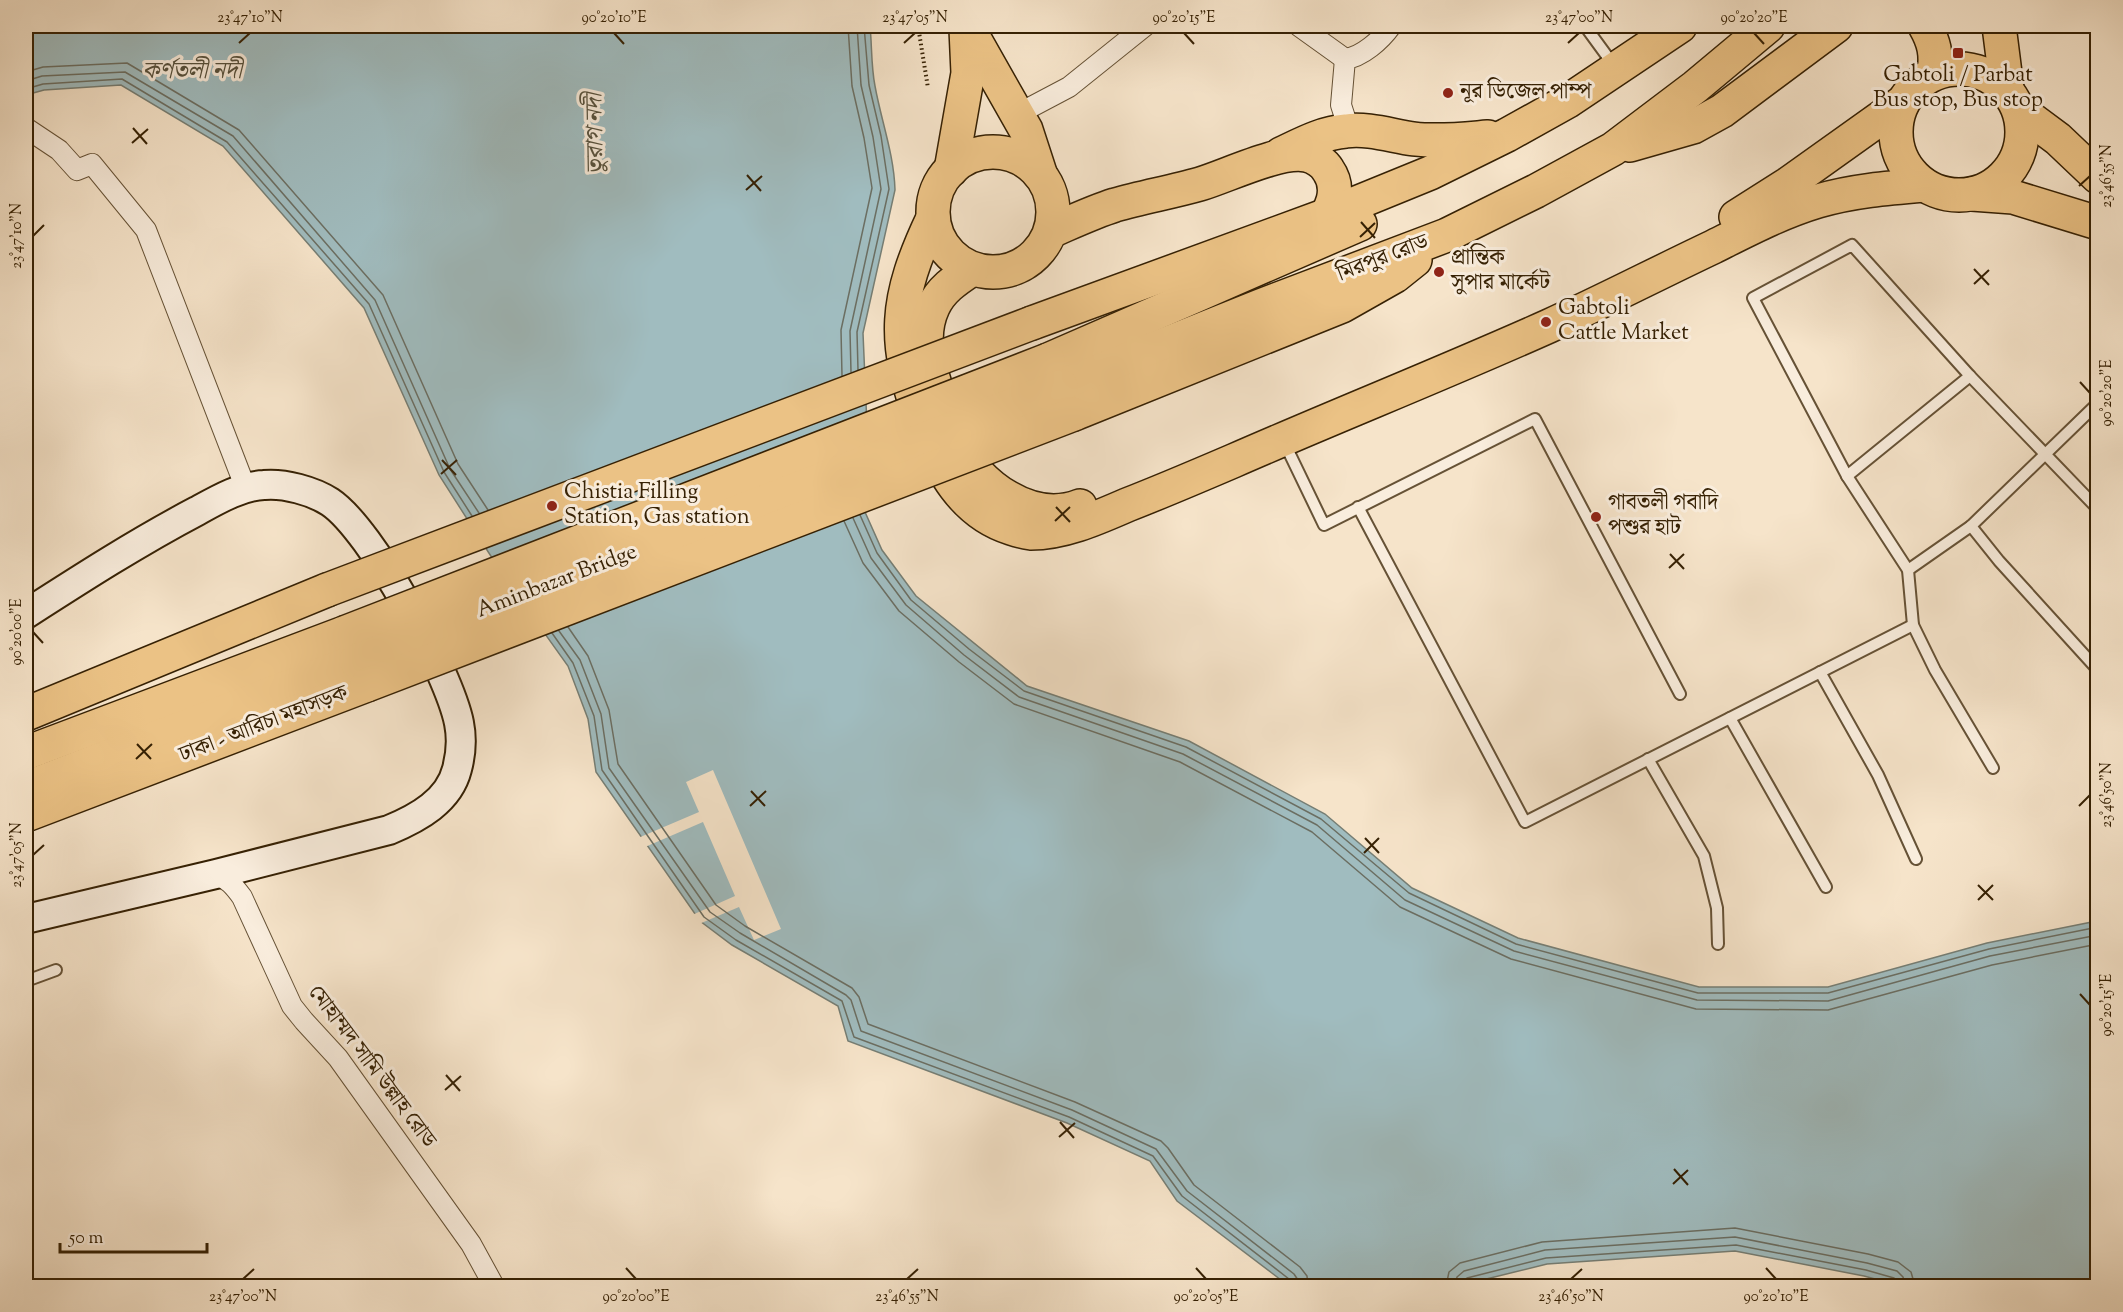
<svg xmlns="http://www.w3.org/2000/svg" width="2123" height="1312" font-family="'Sorts Mill Goudy','Noto Serif Bengali',serif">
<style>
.water{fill:#a0bcbf;stroke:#767e74;stroke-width:1.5}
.pier{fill:#f6e4ca}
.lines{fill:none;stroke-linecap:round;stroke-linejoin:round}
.shore{stroke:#6b6e62;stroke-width:1.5}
.lane-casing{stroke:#665236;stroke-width:14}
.street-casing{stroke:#665236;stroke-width:22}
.secondary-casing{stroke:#362104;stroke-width:32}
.highway-casing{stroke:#362104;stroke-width:36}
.path{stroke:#362104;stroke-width:4;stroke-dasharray:1.5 3;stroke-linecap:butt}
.lane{stroke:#f9eddd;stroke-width:10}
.street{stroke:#f9eddd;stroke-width:20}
.secondary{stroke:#f9eddd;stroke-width:28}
.highway{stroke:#ebc285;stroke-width:33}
.highway-bridge-casing{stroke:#362104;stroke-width:36;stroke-linecap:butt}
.highway-bridge{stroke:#ebc285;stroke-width:33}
.ticks{fill:none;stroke:#362104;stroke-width:2}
.poi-dot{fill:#8f2418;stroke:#f9eddd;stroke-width:2}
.labels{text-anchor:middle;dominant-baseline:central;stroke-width:6;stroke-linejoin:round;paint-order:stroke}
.poi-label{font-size:22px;fill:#362104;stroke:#f9eddd;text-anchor:start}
.street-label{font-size:22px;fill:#362104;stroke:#f9eddd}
.water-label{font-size:24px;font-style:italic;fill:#56503c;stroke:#f9eddd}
.neatline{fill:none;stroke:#362104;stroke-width:2}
.ticks-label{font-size:15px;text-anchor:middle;fill:#362104}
</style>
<rect width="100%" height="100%" fill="#f6e4ca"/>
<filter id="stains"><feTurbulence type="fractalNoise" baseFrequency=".00333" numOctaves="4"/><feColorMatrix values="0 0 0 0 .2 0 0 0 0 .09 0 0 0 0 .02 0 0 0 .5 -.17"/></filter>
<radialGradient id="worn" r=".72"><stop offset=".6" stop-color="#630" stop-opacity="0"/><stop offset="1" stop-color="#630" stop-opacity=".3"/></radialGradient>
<!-- water -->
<path class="water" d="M 26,26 L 870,26 C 872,45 871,66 875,86 C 881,120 894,154 895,190 L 863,333 L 867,426 L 852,483 L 882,550 L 916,596 L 1027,686 L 1189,741 L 1325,814 L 1412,888 L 1518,938 L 1699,987 L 1828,987 L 1987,943 L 2097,921 L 2097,1286 L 1901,1286 L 1864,1276 L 1735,1251 L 1547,1264 L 1458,1286 L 1289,1286 L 1177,1201 L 1150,1161 L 1067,1123 L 848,1041 L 838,1006 L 732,945 L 700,921 L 596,772 L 588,719 L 568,666 L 503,575 L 439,475 L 364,308 L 223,146 L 121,85 L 44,90 L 26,95 Z"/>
<!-- pier -->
<path class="pier" d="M 713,770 L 781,929 L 754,940 L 739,907 L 699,924 L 692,915 L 735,896 L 703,822 L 645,847 L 638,838 L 699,812 L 686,782 Z"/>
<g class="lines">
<!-- shore -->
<g class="shore">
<path d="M 26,72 L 43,67 L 127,63 L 239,130 L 383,295 L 458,464 L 488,510"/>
<path d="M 26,81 L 42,76 L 125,72 L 233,136 L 375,300 L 450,469 L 479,513"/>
<path d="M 26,89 L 43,84 L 122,79 L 227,142 L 369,304 L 444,472 L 472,516"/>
<path d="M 858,370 L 857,332 L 889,189 L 881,136 L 869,85 L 864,26"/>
<path d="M 851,372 L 850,331 L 881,189 L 873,137 L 861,85 L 857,26"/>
<path d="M 842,376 L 841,330 L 872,188 L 864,138 L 852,86 L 848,26"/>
<path d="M 860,515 L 877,553 L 911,600 L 969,649 L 1024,691 L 1186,747 L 1321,819 L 1409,893 L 1516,944 L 1698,993 L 1828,993 L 1989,949 L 2098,927"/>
<path d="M 853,518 L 871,558 L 906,605 L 964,655 L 1019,697 L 1183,754 L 1317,825 L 1405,900 L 1514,951 L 1697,1000 L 1828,1001 L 1990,956 L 2098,935"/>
<path d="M 844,521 L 863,563 L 899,611 L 959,662 L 1014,704 L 1180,762 L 1312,832 L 1400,907 L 1511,959 L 1696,1009 L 1828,1010 L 1992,965 L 2098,944"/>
<path d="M 568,627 L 588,656 L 609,710 L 618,764 L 716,905 L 745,926 L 852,988 L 859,997 L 868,1024 L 1075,1102 L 1161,1141 L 1168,1148 L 1194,1185 L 1300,1267 L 1307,1276 L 1308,1286"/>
<path d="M 559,631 L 580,660 L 601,714 L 609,768 L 710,912 L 740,933 L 846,995 L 851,1000 L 861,1031 L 1072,1110 L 1156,1149 L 1187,1191 L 1294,1274 L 1298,1280 L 1299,1286"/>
<path d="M 552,633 L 573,663 L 594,716 L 602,770 L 704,917 L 736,940 L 842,1001 L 854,1037 L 1069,1117 L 1153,1156 L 1182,1196 L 1289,1279 L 1291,1286"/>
<path d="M 1446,1286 L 1449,1272 L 1460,1263 L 1542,1242 L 1735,1228 L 1868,1254 L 1898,1262 L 1911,1272 L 1915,1286"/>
<path d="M 1455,1286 L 1457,1277 L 1464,1271 L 1545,1250 L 1735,1237 L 1867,1263 L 1897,1271 L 1903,1277 L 1906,1286"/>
<path d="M 1462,1286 L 1463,1281 L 1467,1278 L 1546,1258 L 1736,1245 L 1866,1270 L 1894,1278 L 1897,1282 L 1898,1286"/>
</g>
<defs>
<g id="lane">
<path d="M 1585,26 L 1615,67"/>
<path d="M 1284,442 L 1324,525 L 1535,419 L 1680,694"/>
<path d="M 1847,476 L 1970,376"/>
<path d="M 1358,507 L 1525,822 L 1913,625"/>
<path d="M 1971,526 L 1999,561 L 2098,670"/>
<path d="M 1908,570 L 1971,526 L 2098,403"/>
<path d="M 1820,672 L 1878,775 L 1916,859"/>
<path d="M 1730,718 L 1826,887"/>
<path d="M 1648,759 L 1704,856 L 1717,908 L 1718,944"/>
<path d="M 1993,768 L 1935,670 L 1913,625 L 1908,570 L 1847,476 L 1753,298 L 1852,245 L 1970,376 L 2098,509"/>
<path d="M 26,981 L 56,970"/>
</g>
<g id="street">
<path d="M 1299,26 L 1345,59"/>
<path d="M 1016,115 L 1069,87 L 1145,26"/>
<path d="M 26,128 L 59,150 L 77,170 L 92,164 L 146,230 L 246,489"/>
<path d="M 1349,130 L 1341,105 L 1345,59 C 1362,57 1381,40 1391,26"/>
<path d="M 216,874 C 228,879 234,886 242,897 L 292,1006 L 304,1021 L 338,1058 L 471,1244 L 494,1286"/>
</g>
<path id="secondary" d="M 26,614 C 82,578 138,542 197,511 C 217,500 241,486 264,485 C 284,483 313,491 330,502 C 372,530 449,673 459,723 C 462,738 461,754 457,769 C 449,801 418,818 389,830 L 216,874 L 26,919"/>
<g id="highway">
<path d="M 967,26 L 1026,130 L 1040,173"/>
<path d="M 1925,26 C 1934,42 1937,54 1934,73"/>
<path d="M 1999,26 L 2007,89"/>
<circle cx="1959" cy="132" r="63"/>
<path d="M 2019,110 L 2058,139 L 2098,177"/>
<path d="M 1630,145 L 1693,127 L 1722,111 L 1836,26"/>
<circle cx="993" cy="212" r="60"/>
<path d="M 1281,154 C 1302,144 1322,133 1346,131 C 1368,128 1392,136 1414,139 C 1439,142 1464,139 1488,137"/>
<path d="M 951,170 L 968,73 L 966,29"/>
<path d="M 1972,194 L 2013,197 L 2098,223"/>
<path d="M 1736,217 L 1788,184 L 1903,102"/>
<path d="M 933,218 C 895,298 891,341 923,425 C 940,469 963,513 1011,528 C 1017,530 1024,532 1031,533 C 1064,533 1097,518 1127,505 C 1163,491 1198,476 1233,461 C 1338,415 1444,373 1549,326 C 1604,301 1658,273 1713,247 C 1747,230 1781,212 1818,201 C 1852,191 1888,188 1924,185"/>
<path d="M 1051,231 C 1072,222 1093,212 1115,205 C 1143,197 1172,192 1200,184 C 1227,176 1279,150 1306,155 C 1315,157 1324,163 1328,170 C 1342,190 1331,211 1318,228"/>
<path d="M 972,269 C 957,279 941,289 933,307 C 920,335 928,363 937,391 C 943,408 948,427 956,443 C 978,485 1031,525 1080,506"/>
<path d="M 1032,323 L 1327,215 L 1430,173 L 1507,135 L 1568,101 L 1680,26"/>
<path d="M 1048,360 L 1360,224"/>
<path d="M 1061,386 L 1260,306 L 1447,235 L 1536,191 L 1613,149 L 1695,87 L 1768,26"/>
<path d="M 1074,414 L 1342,306 L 1395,276 L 1415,260"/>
<path d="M 26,714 L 327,590"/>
<path d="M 26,753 L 344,633"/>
<path d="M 26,788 L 356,661"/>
<path d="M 26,815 L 367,685"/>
</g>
</defs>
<!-- lane casing -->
<use href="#lane" class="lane-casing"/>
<!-- street casing -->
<use href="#street" class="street-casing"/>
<!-- secondary casing -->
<use href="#secondary" class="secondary-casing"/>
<!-- highway casing -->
<use href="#highway" class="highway-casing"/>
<!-- path -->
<path class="path" d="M 918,26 L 928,88"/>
<!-- lane -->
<use href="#lane" class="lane"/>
<!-- street -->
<use href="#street" class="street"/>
<!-- secondary -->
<use href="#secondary" class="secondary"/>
<!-- highway -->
<use href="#highway" class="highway"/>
<defs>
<g id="highway-bridge">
<path d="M 327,590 L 1032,323"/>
<path d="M 344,633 L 1048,360"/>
<path d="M 356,661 L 1061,386"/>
<path d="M 367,685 L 1074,414"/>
</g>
</defs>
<!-- highway-bridge casing -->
<use href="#highway-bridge" class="highway-bridge-casing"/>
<!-- highway-bridge -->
<use href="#highway-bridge" class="highway-bridge"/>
</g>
<!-- ticks -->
<path class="ticks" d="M 614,33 L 624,44M 1184,33 L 1194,44M 1754,33 L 1764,44M 239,43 L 250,33M 904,43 L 915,33M 1568,43 L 1579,33M 133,128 L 147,144M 132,143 L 148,129M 747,175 L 761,191M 2079,186 L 2090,176M 746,190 L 762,176M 1361,222 L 1375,238M 33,236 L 44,225M 1360,237 L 1375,223M 1974,269 L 1989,285M 1974,284 L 1989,270M 2080,382 L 2090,393M 442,460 L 456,475M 441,474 L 457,460M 1056,507 L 1070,522M 1055,521 L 1070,507M 1670,554 L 1684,569M 1669,568 L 1684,554M 33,632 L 43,643M 137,744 L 151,759M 136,759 L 152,744M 751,791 L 765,806M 750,806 L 766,791M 2079,806 L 2090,795M 1365,838 L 1379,853M 1364,853 L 1379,838M 33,855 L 44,845M 1978,885 L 1993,900M 1978,900 L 1993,885M 2080,994 L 2090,1005M 446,1075 L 460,1091M 445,1090 L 461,1076M 1060,1122 L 1074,1138M 1059,1137 L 1075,1123M 1674,1169 L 1688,1185M 1673,1184 L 1688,1170M 626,1268 L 636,1279M 1196,1268 L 1206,1279M 1766,1268 L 1776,1279M 243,1279 L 254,1269M 907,1279 L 918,1269M 1571,1279 L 1582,1269"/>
<!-- markers -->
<g class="poi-dot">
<rect x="1952" y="47" width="12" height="12" rx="3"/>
<circle cx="1448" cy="93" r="6"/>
<circle cx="1439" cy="272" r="6"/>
<circle cx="1546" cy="322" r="6"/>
<circle cx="552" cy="506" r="6"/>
<circle cx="1596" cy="517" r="6"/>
</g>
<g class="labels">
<!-- poi labels -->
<g class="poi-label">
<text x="1958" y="76" text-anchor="middle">Gabtoli / Parbat<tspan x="1958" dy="25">Bus stop, Bus stop</tspan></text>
<text x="1460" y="93">নূর ডিজেল পাম্প</text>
<text x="1451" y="259">প্রান্তিক<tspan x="1451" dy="25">সুপার মার্কেট</tspan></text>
<text x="1558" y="309">Gabtoli<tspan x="1558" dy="25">Cattle Market</tspan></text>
<text x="564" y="493">Chistia Filling<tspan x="564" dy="25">Station, Gas station</tspan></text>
<text x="1608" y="504">গাবতলী গবাদি<tspan x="1608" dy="25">পশুর হাট</tspan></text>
</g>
<!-- street labels -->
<g class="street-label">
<text transform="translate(1383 259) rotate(-21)">মিরপুর রোড</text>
<text transform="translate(557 582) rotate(-21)">Aminbazar Bridge</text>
<text transform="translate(264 725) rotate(-21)">ঢাকা - আরিচা মহাসড়ক</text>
<text transform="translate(371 1067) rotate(53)">মোহাম্মদ সামি উল্লাহ রোড</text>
</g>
<!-- water labels -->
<g class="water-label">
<text x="192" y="72">কর্ণতলী নদী</text>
<text transform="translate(596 134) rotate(-91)">তুরাগ নদী</text>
</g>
</g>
<!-- margin -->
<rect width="2123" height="1312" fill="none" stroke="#f6e4ca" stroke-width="66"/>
<!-- scale -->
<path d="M60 1243v9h147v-9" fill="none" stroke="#362104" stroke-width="3"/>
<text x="69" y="1243" font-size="18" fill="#362104" stroke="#f9eddd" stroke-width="4.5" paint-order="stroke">50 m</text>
<rect x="33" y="33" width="2057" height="1246" class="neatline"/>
<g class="ticks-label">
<text x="250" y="22">23°47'10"N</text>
<text x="614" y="22">90°20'10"E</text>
<text x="915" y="22">23°47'05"N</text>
<text x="1184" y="22">90°20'15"E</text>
<text x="1579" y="22">23°47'00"N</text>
<text x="1754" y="22">90°20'20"E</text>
<text transform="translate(2106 176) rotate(-90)" y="5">23°46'55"N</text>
<text transform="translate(16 236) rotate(-90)" y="5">23°47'10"N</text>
<text transform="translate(2106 393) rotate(-90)" y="5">90°20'20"E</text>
<text transform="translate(16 632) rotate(-90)" y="5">90°20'00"E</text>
<text transform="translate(2106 795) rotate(-90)" y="5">23°46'50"N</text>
<text transform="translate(16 855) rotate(-90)" y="5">23°47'05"N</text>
<text transform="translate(2106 1005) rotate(-90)" y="5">90°20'15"E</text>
<text x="243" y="1301">23°47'00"N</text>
<text x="636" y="1301">90°20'00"E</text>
<text x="907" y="1301">23°46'55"N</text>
<text x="1206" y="1301">90°20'05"E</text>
<text x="1571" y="1301">23°46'50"N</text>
<text x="1776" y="1301">90°20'10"E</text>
</g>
<rect width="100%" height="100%" filter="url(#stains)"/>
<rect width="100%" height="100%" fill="url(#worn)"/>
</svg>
